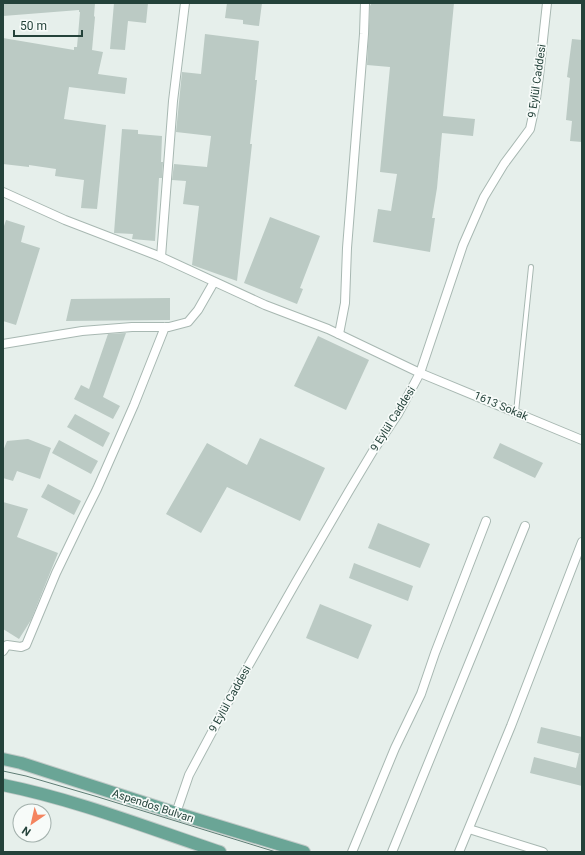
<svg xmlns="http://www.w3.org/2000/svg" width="585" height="855" font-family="Roboto,sans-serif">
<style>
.building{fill:#bbcac4}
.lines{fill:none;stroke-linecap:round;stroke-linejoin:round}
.lane-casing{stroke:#a8b8b2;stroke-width:6}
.street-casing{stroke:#a8b8b2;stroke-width:10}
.primary-casing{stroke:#c2cac8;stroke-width:14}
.lane{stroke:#fff;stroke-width:4}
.street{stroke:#fff;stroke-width:8}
.primary{stroke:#6aa596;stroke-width:12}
.tram{stroke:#5f7d75;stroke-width:1}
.labels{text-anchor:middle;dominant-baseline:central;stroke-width:3.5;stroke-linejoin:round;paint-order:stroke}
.street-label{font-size:11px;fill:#24423a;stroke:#f7fbf9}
</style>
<rect width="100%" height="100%" fill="#e6efeb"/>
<!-- building -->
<g class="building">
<path d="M 3,3 L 95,3 L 94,16 L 95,17 L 92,50 L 103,52 L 98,74 L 127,78 L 125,94 L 69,87 L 64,119 L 106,125 L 97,209 L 81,208 L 84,180 L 55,176 L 56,169 L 29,165 L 29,167 L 3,164 L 3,38 L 74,50 L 74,47 L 77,47 L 80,12 L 79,12 L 79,10 L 3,16 Z"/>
<path d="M 114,3 L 148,3 L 146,23 L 128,21 L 125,50 L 110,49 Z"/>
<path d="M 227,3 L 262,3 L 259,26 L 243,24 L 243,20 L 225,18 Z"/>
<path d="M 373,3 L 454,3 L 443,116 L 475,119 L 473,136 L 442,133 L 437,188 L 432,218 L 435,218 L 430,252 L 373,242 L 378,209 L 391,211 L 397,174 L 380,172 L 390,67 L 367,65 L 370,6 L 371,4 Z"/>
<path d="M 205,34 L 259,41 L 255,80 L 257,80 L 250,144 L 252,144 L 237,281 L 192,265 L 199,206 L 183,204 L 186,181 L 172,180 L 174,164 L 207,167 L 211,136 L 176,132 L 182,72 L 201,74 Z"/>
<path d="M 572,39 L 582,40 L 582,142 L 570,141 L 572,121 L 566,120 L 570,78 L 567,77 Z"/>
<path d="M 122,129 L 138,130 L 138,134 L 162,136 L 161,162 L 163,162 L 162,178 L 159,178 L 155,241 L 132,239 L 133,234 L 114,233 Z"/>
<path d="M 270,217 L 320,236 L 300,288 L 303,289 L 297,304 L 244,283 Z"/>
<path d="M 6,220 L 25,226 L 21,242 L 40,248 L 16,325 L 3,321 L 3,229 Z"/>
<path d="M 170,298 L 170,320 L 66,321 L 71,299 Z"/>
<path d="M 126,333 L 103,397 L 120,406 L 113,419 L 74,399 L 81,385 L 89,389 L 108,334 Z"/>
<path d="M 318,336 L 369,360 L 346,410 L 294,386 Z"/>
<path d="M 75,414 L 110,433 L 103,447 L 67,427 Z"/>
<path d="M 260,438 L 325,468 L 300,521 L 227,487 L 201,533 L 166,514 L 207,443 L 247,465 Z"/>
<path d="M 28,439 L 51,448 L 40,479 L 17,471 L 13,481 L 3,478 L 3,451 L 7,441 Z"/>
<path d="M 59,440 L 98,461 L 91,474 L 52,453 Z"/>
<path d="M 500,443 L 543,463 L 535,478 L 493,458 Z"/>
<path d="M 48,484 L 81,501 L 74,515 L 41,497 Z"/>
<path d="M 3,502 L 28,509 L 17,537 L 58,553 L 31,620 L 19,639 L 3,629 Z"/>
<path d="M 378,523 L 430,544 L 420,568 L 368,548 Z"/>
<path d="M 354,563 L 413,586 L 408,601 L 349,578 Z"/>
<path d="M 320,604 L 372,625 L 358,659 L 306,638 Z"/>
<path d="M 541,727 L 582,737 L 582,786 L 530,773 L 534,757 L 576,768 L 579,754 L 581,754 L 537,743 Z"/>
</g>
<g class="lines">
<defs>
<path id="lane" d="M 516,412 L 531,267"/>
<g id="street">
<path d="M 3,192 L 65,220 L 161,257 L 265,305 L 328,329 L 420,373 L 582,440"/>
<path d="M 161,257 L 173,101 L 185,3"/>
<path d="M 339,334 L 345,303 L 347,248 L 364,34 L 365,3"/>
<path d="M 3,344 L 82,331 L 132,327 L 169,327 L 188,322 L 198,310 L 214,282"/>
<path d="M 3,651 L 7,645 L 21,647 L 26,645 L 56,573 L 82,519 L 97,489 L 134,405 L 165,327"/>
<path d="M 176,813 L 189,775 L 234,691 L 296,582 L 349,491 L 373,451 L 398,414 L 420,373 L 463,245 L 484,197 L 504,164 L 530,129 L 535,106 L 539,76 L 547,3"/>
<path d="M 469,829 L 543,852"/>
<path d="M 352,852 L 395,748 L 421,694 L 435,653 L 486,521"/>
<path d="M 392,852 L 525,526"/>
<path d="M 459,852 L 511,726 L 582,542"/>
</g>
<g id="primary">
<path d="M 3,759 L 21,763 L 176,813 L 304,852"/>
<path d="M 3,785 C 77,800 148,828 220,852"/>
</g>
</defs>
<!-- lane casing -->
<use href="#lane" class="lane-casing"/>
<!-- street casing -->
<use href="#street" class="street-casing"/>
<!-- primary casing -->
<use href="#primary" class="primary-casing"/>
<!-- lane -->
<use href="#lane" class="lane"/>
<!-- street -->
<use href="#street" class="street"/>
<!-- primary -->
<use href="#primary" class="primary"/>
<!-- tram -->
<path class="tram" d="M 3,771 L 26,776 L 98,797 L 276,852"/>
</g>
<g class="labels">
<!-- street labels -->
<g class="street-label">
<text transform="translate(537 81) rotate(-82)">9 Eylül Caddesi</text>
<text transform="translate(501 406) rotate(23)">1613 Sokak</text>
<text transform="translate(393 419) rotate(-58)">9 Eylül Caddesi</text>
<text transform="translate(230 699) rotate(-61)">9 Eylül Caddesi</text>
<text transform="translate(153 806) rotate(18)">Aspendos Bulvarı</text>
</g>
</g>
<!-- border -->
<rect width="585" height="855" fill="none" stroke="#24423a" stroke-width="8"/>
<!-- north arrow -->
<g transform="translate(32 823) rotate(214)"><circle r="19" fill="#f7fbf9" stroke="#a3b1ad"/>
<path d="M0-3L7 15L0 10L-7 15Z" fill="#f4845f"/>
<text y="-6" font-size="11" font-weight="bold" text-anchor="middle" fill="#24423a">N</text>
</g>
<!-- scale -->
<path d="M14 30v6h68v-6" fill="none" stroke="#24423a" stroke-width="2"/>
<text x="20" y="30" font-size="12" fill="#24423a" stroke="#f7fbf9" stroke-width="3" paint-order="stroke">50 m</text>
</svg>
